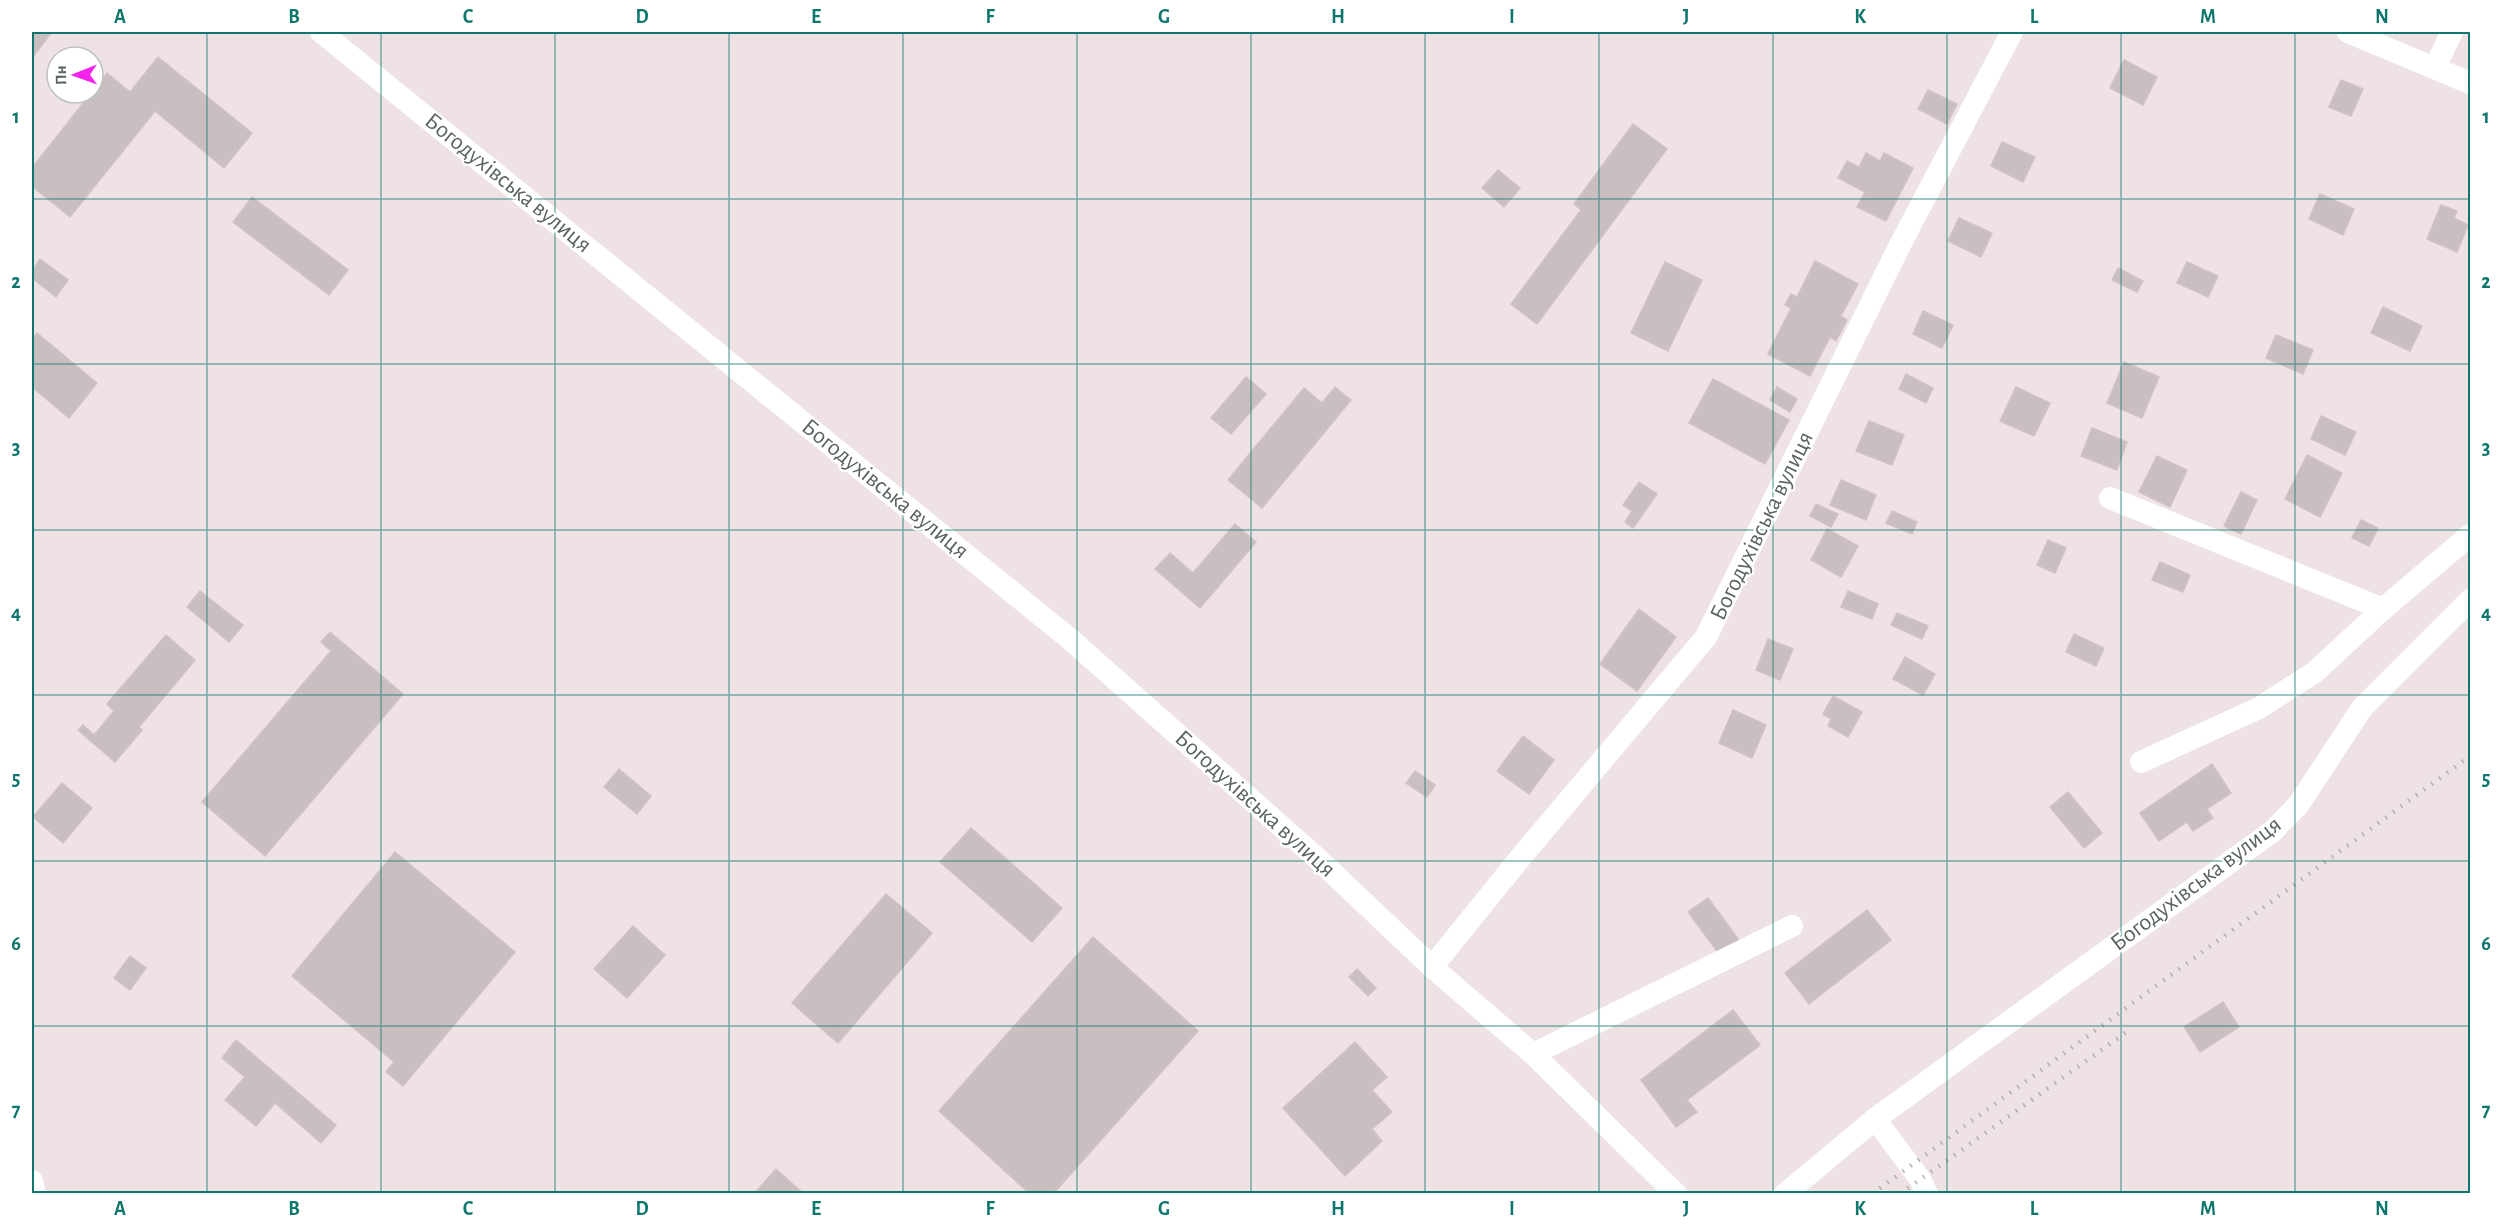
<svg xmlns="http://www.w3.org/2000/svg" width="2502" height="1225" font-family="'Alegreya Sans',sans-serif">
<style>
.building{fill:#c9bfc1;stroke:#d3c0c6;stroke-width:1.5}
.lines{fill:none;stroke-linecap:round;stroke-linejoin:round}
.minor{stroke:#fff;stroke-width:22}
.rail{stroke:#adb0af;stroke-width:4.5;stroke-dasharray:1.5 8;stroke-linecap:butt}
.grid{fill:none;stroke:#0f766e;stroke-width:1.5;stroke-opacity:0.55}
.labels{text-anchor:middle;dominant-baseline:central;stroke-width:4.5;stroke-linejoin:round;paint-order:stroke}
.street-label{font-size:24px;fill:#5a645f;stroke:#fff}
.neatline{fill:none;stroke:#0f766e;stroke-width:2}
.grid-label{font-size:20px;text-anchor:middle;font-weight:bold;fill:#0f766e}
</style>
<rect width="100%" height="100%" fill="#eee2e5"/>
<!-- building -->
<g class="building">
<path d="M 32,32 L 52,32 L 32,58 Z"/>
<path d="M 158,57 L 252,133 L 224,168 L 155,111 L 70,217 L 32,186 L 32,168 L 107,73 L 130,92 Z"/>
<path d="M 2124,60 L 2157,77 L 2143,105 L 2110,88 Z"/>
<path d="M 2341,80 L 2363,89 L 2351,116 L 2329,107 Z"/>
<path d="M 1928,90 L 1957,104 L 1947,124 L 1918,109 Z"/>
<path d="M 1633,124 L 1667,149 L 1537,324 L 1511,304 L 1581,210 L 1574,204 Z"/>
<path d="M 2002,142 L 2035,157 L 2023,182 L 1991,166 Z"/>
<path d="M 1866,153 L 1880,161 L 1884,153 L 1913,168 L 1886,221 L 1857,207 L 1865,192 L 1838,178 L 1847,161 L 1859,167 Z"/>
<path d="M 1498,170 L 1520,188 L 1504,207 L 1482,188 Z"/>
<path d="M 2320,194 L 2354,209 L 2343,235 L 2309,219 Z"/>
<path d="M 252,197 L 348,270 L 329,295 L 233,222 Z"/>
<path d="M 2441,205 L 2457,211 L 2454,218 L 2468,225 L 2457,252 L 2427,239 Z"/>
<path d="M 1959,218 L 1992,233 L 1981,257 L 1948,241 Z"/>
<path d="M 40,259 L 68,280 L 56,297 L 32,278 L 32,271 Z"/>
<path d="M 1815,261 L 1858,284 L 1841,316 L 1847,320 L 1836,341 L 1830,337 L 1810,376 L 1768,354 L 1791,308 L 1785,305 L 1791,294 L 1797,297 Z"/>
<path d="M 1665,262 L 1702,280 L 1668,351 L 1631,333 Z"/>
<path d="M 2187,262 L 2218,276 L 2208,297 L 2177,283 Z"/>
<path d="M 2118,268 L 2143,281 L 2137,292 L 2112,280 Z"/>
<path d="M 2383,307 L 2422,326 L 2410,351 L 2371,333 Z"/>
<path d="M 1923,311 L 1953,325 L 1942,348 L 1913,334 Z"/>
<path d="M 37,333 L 97,383 L 69,418 L 32,387 L 32,339 Z"/>
<path d="M 2276,335 L 2313,350 L 2303,374 L 2266,358 Z"/>
<path d="M 2124,362 L 2159,377 L 2142,418 L 2107,403 Z"/>
<path d="M 1906,374 L 1933,388 L 1926,403 L 1899,389 Z"/>
<path d="M 1246,377 L 1266,394 L 1231,434 L 1211,418 Z"/>
<path d="M 1713,379 L 1789,420 L 1765,464 L 1689,423 Z"/>
<path d="M 1335,387 L 1351,400 L 1262,508 L 1228,480 L 1304,388 L 1322,403 Z"/>
<path d="M 1777,387 L 1797,399 L 1790,412 L 1770,400 Z"/>
<path d="M 2016,387 L 2050,403 L 2034,436 L 2000,421 Z"/>
<path d="M 2321,416 L 2356,432 L 2345,455 L 2311,439 Z"/>
<path d="M 1869,421 L 1904,435 L 1892,465 L 1856,451 Z"/>
<path d="M 2092,428 L 2127,442 L 2117,470 L 2081,456 Z"/>
<path d="M 2307,455 L 2342,473 L 2320,517 L 2285,499 Z"/>
<path d="M 2157,456 L 2187,470 L 2170,507 L 2139,492 Z"/>
<path d="M 1841,480 L 1876,495 L 1866,520 L 1830,505 Z"/>
<path d="M 1639,482 L 1657,494 L 1633,528 L 1625,522 L 1632,511 L 1623,505 Z"/>
<path d="M 2241,492 L 2257,500 L 2241,534 L 2224,526 Z"/>
<path d="M 1816,504 L 1838,514 L 1831,527 L 1810,516 Z"/>
<path d="M 1892,511 L 1917,522 L 1912,534 L 1886,523 Z"/>
<path d="M 2361,520 L 2378,528 L 2369,546 L 2352,538 Z"/>
<path d="M 1235,524 L 1256,542 L 1200,608 L 1155,569 L 1170,553 L 1193,573 Z"/>
<path d="M 1827,529 L 1858,546 L 1841,577 L 1811,560 Z"/>
<path d="M 2048,540 L 2066,548 L 2055,573 L 2037,565 Z"/>
<path d="M 2160,562 L 2190,575 L 2183,592 L 2152,580 Z"/>
<path d="M 200,591 L 243,625 L 229,642 L 187,607 Z"/>
<path d="M 1848,591 L 1878,604 L 1872,619 L 1841,607 Z"/>
<path d="M 1639,609 L 1676,637 L 1637,691 L 1600,664 Z"/>
<path d="M 1897,613 L 1928,626 L 1922,639 L 1891,625 Z"/>
<path d="M 330,632 L 403,694 L 265,856 L 202,802 L 331,651 L 321,642 Z"/>
<path d="M 2074,634 L 2104,648 L 2096,666 L 2066,652 Z"/>
<path d="M 166,635 L 195,660 L 139,727 L 142,730 L 115,762 L 78,730 L 83,725 L 94,735 L 114,711 L 107,704 Z"/>
<path d="M 1768,639 L 1793,649 L 1780,680 L 1756,670 Z"/>
<path d="M 1905,657 L 1935,674 L 1923,695 L 1893,679 Z"/>
<path d="M 1833,696 L 1862,712 L 1848,737 L 1828,726 L 1831,719 L 1823,714 Z"/>
<path d="M 1733,710 L 1766,725 L 1752,758 L 1719,743 Z"/>
<path d="M 1523,736 L 1554,760 L 1529,794 L 1497,771 Z"/>
<path d="M 2212,764 L 2231,793 L 2207,809 L 2213,818 L 2193,831 L 2187,822 L 2159,841 L 2140,813 Z"/>
<path d="M 619,769 L 651,796 L 637,814 L 604,787 Z"/>
<path d="M 1415,771 L 1435,785 L 1427,797 L 1406,783 Z"/>
<path d="M 62,783 L 92,808 L 63,843 L 33,817 Z"/>
<path d="M 2068,792 L 2102,833 L 2084,848 L 2050,807 Z"/>
<path d="M 971,828 L 1062,908 L 1032,942 L 940,862 Z"/>
<path d="M 395,852 L 515,952 L 403,1086 L 386,1072 L 394,1062 L 292,976 Z"/>
<path d="M 886,894 L 932,933 L 838,1043 L 792,1003 Z"/>
<path d="M 1708,898 L 1742,944 L 1722,958 L 1688,912 Z"/>
<path d="M 1867,910 L 1891,940 L 1809,1004 L 1785,973 Z"/>
<path d="M 633,926 L 665,955 L 627,998 L 594,969 Z"/>
<path d="M 1093,937 L 1198,1031 L 1053,1194 L 1030,1194 L 939,1111 Z"/>
<path d="M 130,956 L 146,968 L 130,990 L 114,978 Z"/>
<path d="M 1357,969 L 1376,988 L 1368,996 L 1349,977 Z"/>
<path d="M 2223,1002 L 2239,1027 L 2200,1052 L 2184,1027 Z"/>
<path d="M 1733,1010 L 1760,1045 L 1687,1100 L 1697,1112 L 1676,1127 L 1641,1080 Z"/>
<path d="M 236,1040 L 336,1125 L 321,1143 L 275,1103 L 256,1126 L 225,1100 L 245,1077 L 222,1058 Z"/>
<path d="M 1355,1042 L 1387,1077 L 1372,1090 L 1392,1112 L 1372,1129 L 1382,1141 L 1345,1176 L 1283,1108 Z"/>
<path d="M 776,1169 L 804,1194 L 754,1194 Z"/>
</g>
<g class="lines">
<!-- minor -->
<g class="minor">
<path d="M 321,32 L 1070,639 L 1319,860 L 1432,967 L 1533,1054 L 1676,1194"/>
<path d="M 2348,32 L 2470,83"/>
<path d="M 2435,67 L 2452,32"/>
<path d="M 2110,498 L 2383,609"/>
<path d="M 2141,762 L 2259,708 L 2315,672 L 2383,609 L 2470,535"/>
<path d="M 1432,967 L 1521,857 L 1706,637 L 1900,245 L 2012,32"/>
<path d="M 1533,1054 L 1792,926"/>
<path d="M 1875,1119 L 2273,831 L 2299,804 L 2362,708 L 2470,600"/>
<path d="M 32,1181 L 35,1194"/>
<path d="M 1785,1194 L 1875,1119 L 1920,1179 L 1927,1194"/>
</g>
<!-- rail -->
<g class="rail">
<path d="M 1872,1194 L 2470,756"/>
<path d="M 1900,1194 L 2128,1031"/>
</g>
</g>
<!-- grid -->
<path class="grid" d="M 207,32 L 207,1194M 381,32 L 381,1194M 555,32 L 555,1194M 729,32 L 729,1194M 903,32 L 903,1194M 1077,32 L 1077,1194M 1251,32 L 1251,1194M 1425,32 L 1425,1194M 1599,32 L 1599,1194M 1773,32 L 1773,1194M 1947,32 L 1947,1194M 2121,32 L 2121,1194M 2295,32 L 2295,1194M 32,199 L 2470,199M 32,364 L 2470,364M 32,530 L 2470,530M 32,695 L 2470,695M 32,861 L 2470,861M 32,1026 L 2470,1026"/>
<g class="labels">
<!-- street labels -->
<g class="street-label">
<text transform="translate(508 183) rotate(39)">Богодухівська вулиця</text>
<text transform="translate(885 489) rotate(39)">Богодухівська вулиця</text>
<text transform="translate(1762 526) rotate(-64)">Богодухівська вулиця</text>
<text transform="translate(1255 804) rotate(42)">Богодухівська вулиця</text>
<text transform="translate(2196 884) rotate(-37)">Богодухівська вулиця</text>
</g>
</g>
<!-- border -->
<rect width="2502" height="1225" fill="none" stroke="#ffffff" stroke-width="66"/>
<!-- north arrow -->
<g transform="translate(75 75) rotate(269)"><circle r="28" fill="#ffffff" stroke="#bdc1bf" stroke-width="1.5"/>
<path d="M0-4.5L10 22L0 15L-10 22Z" fill="#f422ea"/>
<text y="-9" font-size="16" font-weight="bold" text-anchor="middle" fill="#5a645f">Пн</text>
</g>
<rect x="33" y="33" width="2436" height="1159" class="neatline"/>
<g class="grid-label">
<text x="120" y="23">A</text>
<text x="294" y="23">B</text>
<text x="468" y="23">C</text>
<text x="642" y="23">D</text>
<text x="816" y="23">E</text>
<text x="990" y="23">F</text>
<text x="1164" y="23">G</text>
<text x="1338" y="23">H</text>
<text x="1512" y="23">I</text>
<text x="1686" y="23">J</text>
<text x="1860" y="23">K</text>
<text x="2034" y="23">L</text>
<text x="2208" y="23">M</text>
<text x="2382" y="23">N</text>
<text x="16" y="123">1</text>
<text x="2486" y="123">1</text>
<text x="16" y="288">2</text>
<text x="2486" y="288">2</text>
<text x="16" y="454">3</text>
<text x="2486" y="454">3</text>
<text x="16" y="619">4</text>
<text x="2486" y="619">4</text>
<text x="16" y="785">5</text>
<text x="2486" y="785">5</text>
<text x="16" y="950">6</text>
<text x="2486" y="950">6</text>
<text x="16" y="1116">7</text>
<text x="2486" y="1116">7</text>
<text x="120" y="1215">A</text>
<text x="294" y="1215">B</text>
<text x="468" y="1215">C</text>
<text x="642" y="1215">D</text>
<text x="816" y="1215">E</text>
<text x="990" y="1215">F</text>
<text x="1164" y="1215">G</text>
<text x="1338" y="1215">H</text>
<text x="1512" y="1215">I</text>
<text x="1686" y="1215">J</text>
<text x="1860" y="1215">K</text>
<text x="2034" y="1215">L</text>
<text x="2208" y="1215">M</text>
<text x="2382" y="1215">N</text>
</g>
</svg>
